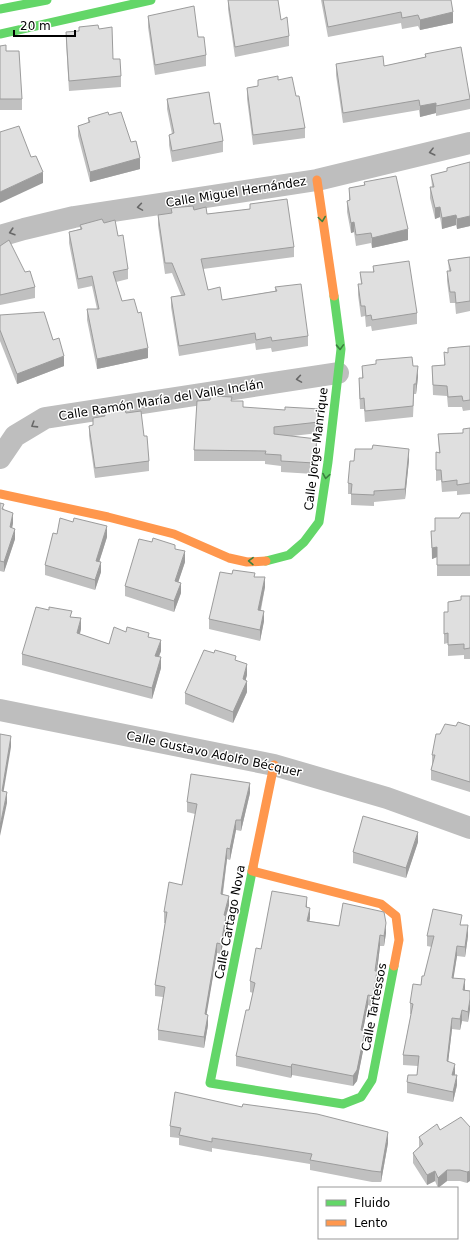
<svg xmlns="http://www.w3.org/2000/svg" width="470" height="1251" font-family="'DejaVu Sans',sans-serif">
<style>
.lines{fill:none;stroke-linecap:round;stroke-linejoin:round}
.street{stroke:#bebebe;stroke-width:22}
.fast{stroke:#63d668;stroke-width:9}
.slow{stroke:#ff974d;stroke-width:9}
.wall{fill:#c0c0c0}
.shaded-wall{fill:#9c9c9c}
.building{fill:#dfdfdf;stroke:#9c9c9c}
.oneway{stroke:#686868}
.oneway2{stroke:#3b803e}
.labels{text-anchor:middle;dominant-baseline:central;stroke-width:3;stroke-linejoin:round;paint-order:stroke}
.street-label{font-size:12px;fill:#000;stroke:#fff}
</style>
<rect width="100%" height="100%" fill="#fff"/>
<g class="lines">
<!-- street -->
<g class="street">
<path d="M 0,236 L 24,229 L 74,217 L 317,180 L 470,143"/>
<path d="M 0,458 L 15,436 L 45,418 L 338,373"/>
<path d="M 0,710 L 274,765 L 387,798 L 470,828"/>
</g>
<!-- fast -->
<g class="fast">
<path d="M 0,9 L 47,0"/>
<path d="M 0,34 L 151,0"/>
<path d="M 266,561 L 289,555 L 304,542 L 319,522 L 328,462 L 341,349 L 334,296"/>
<path d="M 253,867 L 210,1083 L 343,1104 L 361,1097 L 372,1080 L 394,966"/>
</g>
<!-- slow -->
<g class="slow">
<path d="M 317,180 L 334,296"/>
<path d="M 0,494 L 108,517 L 174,534 L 229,558 L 247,562 L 266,561"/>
<path d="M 253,867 L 274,765"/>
<path d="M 252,871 L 381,904 L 396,916 L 399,940 L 394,966"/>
</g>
</g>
<!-- wall -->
<g class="wall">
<path d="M 228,0 L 281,20 L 289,36 L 289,46 L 235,57 L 228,9 Z"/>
<path d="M 321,0 L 451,0 L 453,23 L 420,30 L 418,26 L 402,29 L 401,23 L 328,37 Z"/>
<path d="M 148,16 L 198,37 L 206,55 L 206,66 L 155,75 L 148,27 Z"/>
<path d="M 99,29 L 121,76 L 121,87 L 69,91 L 66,42 L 66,32 Z"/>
<path d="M 0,46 L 6,51 L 22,99 L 22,110 L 0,110 Z"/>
<path d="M 425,54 L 470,97 L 470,109 L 436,116 L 436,113 L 420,117 L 419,110 L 343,123 L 336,75 L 336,64 L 384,66 L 425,57 Z"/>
<path d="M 278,80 L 296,96 L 305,128 L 305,138 L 253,145 L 247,99 L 247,88 L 258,86 Z"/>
<path d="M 167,99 L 214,124 L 223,141 L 223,152 L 172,162 L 169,145 L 169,135 L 172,134 L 167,109 Z"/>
<path d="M 109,115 L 131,142 L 140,169 L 90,182 L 78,136 L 78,126 L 88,123 L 88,118 Z"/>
<path d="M 470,162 L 470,226 L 457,229 L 456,225 L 442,229 L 440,217 L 435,219 L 430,198 L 430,187 L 432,187 L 431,175 L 447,171 Z"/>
<path d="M 364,182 L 408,240 L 372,248 L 371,243 L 356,246 L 354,232 L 351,233 L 347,212 L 347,201 L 349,201 L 349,188 L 364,185 Z"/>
<path d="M 250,204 L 294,247 L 294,257 L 203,269 L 208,290 L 222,300 L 275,291 L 275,287 L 308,336 L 308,346 L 272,352 L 271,348 L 256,350 L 255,343 L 179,356 L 171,307 L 171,297 L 181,295 L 172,273 L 165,274 L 158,225 L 158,215 L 171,213 L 171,208 L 194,210 L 207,214 L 250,209 Z"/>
<path d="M 104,223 L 118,236 L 128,269 L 128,279 L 116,282 L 122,301 L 148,358 L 97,369 L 87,320 L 87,309 L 97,309 L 92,286 L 78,289 L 69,243 L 69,232 L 80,229 L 80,225 Z"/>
<path d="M 0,246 L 25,272 L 35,287 L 35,298 L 0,305 Z"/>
<path d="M 470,257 L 470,311 L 456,314 L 455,303 L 450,303 L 447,281 L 447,271 L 449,271 L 448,260 Z"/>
<path d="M 373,266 L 417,313 L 417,324 L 372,331 L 371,326 L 366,327 L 365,316 L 361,317 L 358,295 L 358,284 L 361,284 L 360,272 L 373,272 Z"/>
<path d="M 0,315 L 53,340 L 64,366 L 17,384 L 0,341 Z"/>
<path d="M 470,346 L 470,410 L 463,411 L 462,407 L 448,407 L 447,396 L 433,395 L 432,366 L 444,365 L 448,353 L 448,348 Z"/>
<path d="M 362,366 L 413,366 L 418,377 L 416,394 L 414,394 L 413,417 L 365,422 L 364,409 L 360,409 L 359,388 L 359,378 L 362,378 Z"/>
<path d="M 232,401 L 243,407 L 320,420 L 319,433 L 292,436 L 317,449 L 314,474 L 281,472 L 281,466 L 265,464 L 265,461 L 194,461 L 194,450 Z"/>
<path d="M 104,411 L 126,413 L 144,436 L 149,461 L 149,471 L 95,478 L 89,436 L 89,426 L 93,425 L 93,418 L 104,416 Z"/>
<path d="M 470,428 L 470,494 L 457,495 L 457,491 L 442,492 L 441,480 L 436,481 L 436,452 L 439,453 L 438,434 L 463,433 Z"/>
<path d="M 409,460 L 405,499 L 374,502 L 374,506 L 351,505 L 351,494 L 348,494 L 348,483 Z"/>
<path d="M 0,503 L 13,523 L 12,528 L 15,539 L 4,572 L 0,571 Z"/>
<path d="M 470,513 L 470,576 L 437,576 L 437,557 L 432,559 L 431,531 L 435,531 L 459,518 Z"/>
<path d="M 57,534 L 107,537 L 99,562 L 101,572 L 95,590 L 45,575 L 45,565 Z"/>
<path d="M 175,549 L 185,562 L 178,582 L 181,593 L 174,612 L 125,596 L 125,586 Z"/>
<path d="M 232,574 L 255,577 L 265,587 L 261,610 L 264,621 L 260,641 L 209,629 L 209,619 Z"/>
<path d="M 470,596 L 470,659 L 464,659 L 464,655 L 448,656 L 448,643 L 444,644 L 444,612 L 448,612 L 448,602 L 461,600 Z"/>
<path d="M 72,617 L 81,629 L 80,634 L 109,644 L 126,632 L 149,637 L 161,651 L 159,657 L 161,668 L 152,699 L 22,665 L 22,654 Z"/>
<path d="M 236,661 L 247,675 L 245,681 L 247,692 L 233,723 L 185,704 L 185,693 Z"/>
<path d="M 456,726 L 470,726 L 470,792 L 431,780 L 431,770 L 432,766 L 432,755 L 440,734 Z"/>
<path d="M 250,793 L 241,831 L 236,830 L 230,860 L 227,859 L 223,894 L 229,906 L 226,916 L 226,926 L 221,954 L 217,953 L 206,1014 L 208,1025 L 204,1048 L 158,1040 L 158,1030 L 163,997 L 155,996 L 155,985 L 165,923 L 164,923 L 164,912 L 182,885 L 195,814 L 187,812 L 187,802 Z"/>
<path d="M 418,842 L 406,878 L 353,863 L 353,852 Z"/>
<path d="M 307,908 L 310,918 L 309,921 L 386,933 L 384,946 L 380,946 L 377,971 L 377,981 L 373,1007 L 368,1005 L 363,1030 L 365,1041 L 357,1081 L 353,1086 L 292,1075 L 291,1078 L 236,1066 L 236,1056 L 249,1010 L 253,993 L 250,992 L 250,981 L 261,949 Z"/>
<path d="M 462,925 L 468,936 L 465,957 L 457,956 L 453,978 L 465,990 L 470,991 L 468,1022 L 462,1021 L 460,1030 L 452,1029 L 448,1062 L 454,1075 L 457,1085 L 453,1102 L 407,1093 L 407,1082 L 417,1075 L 418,1066 L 403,1065 L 403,1055 L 411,1014 L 410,1014 L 410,1003 L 421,985 L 424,976 L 432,947 L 427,946 L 427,936 Z"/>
<path d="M 170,1126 L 388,1143 L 381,1182 L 372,1182 L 310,1170 L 310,1164 L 212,1148 L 212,1152 L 179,1145 L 179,1138 L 170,1137 Z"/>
<path d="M 470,1127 L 467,1183 L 460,1181 L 447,1181 L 438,1188 L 435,1181 L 427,1185 L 413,1163 L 413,1153 L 419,1147 L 419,1137 L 440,1130 Z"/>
</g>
<!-- shaded-wall -->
<g class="shaded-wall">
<path d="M 453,12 L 453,23 L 420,30 L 420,20 Z"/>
<path d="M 436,103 L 436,113 L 420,117 L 420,106 Z"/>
<path d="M 140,158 L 140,169 L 90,182 L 90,172 Z"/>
<path d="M 43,172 L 43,183 L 0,203 L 0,192 Z"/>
<path d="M 440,207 L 440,217 L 435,219 L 435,208 Z"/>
<path d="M 456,215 L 456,225 L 442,229 L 442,218 Z"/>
<path d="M 470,216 L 470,226 L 457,229 L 457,219 Z"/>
<path d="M 354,222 L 354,232 L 351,233 L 351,223 Z"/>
<path d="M 408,229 L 408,240 L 372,248 L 372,238 Z"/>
<path d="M 148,348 L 148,358 L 97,369 L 97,359 Z"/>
<path d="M 64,356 L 64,366 L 17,384 L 17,374 Z"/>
<path d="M 418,366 L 418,377 L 416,394 L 416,384 Z"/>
<path d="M 320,409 L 320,420 L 319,433 L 319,422 Z"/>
<path d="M 317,439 L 317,449 L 314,474 L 314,463 Z"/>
<path d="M 409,449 L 409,460 L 405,499 L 405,489 Z"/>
<path d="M 13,513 L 13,523 L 10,538 L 10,527 Z"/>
<path d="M 107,526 L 107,537 L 96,572 L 96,561 Z"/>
<path d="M 15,529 L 15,539 L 4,572 L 4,562 Z"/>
<path d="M 437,547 L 437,557 L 432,559 L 432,548 Z"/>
<path d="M 185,551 L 185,562 L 175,592 L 175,581 Z"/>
<path d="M 101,562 L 101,572 L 95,590 L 95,580 Z"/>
<path d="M 265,577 L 265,587 L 258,621 L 258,610 Z"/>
<path d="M 181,583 L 181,593 L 174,612 L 174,601 Z"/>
<path d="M 264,611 L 264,621 L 260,641 L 260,630 Z"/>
<path d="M 81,618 L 81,629 L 77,644 L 77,633 Z"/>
<path d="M 161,640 L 161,651 L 155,666 L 155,656 Z"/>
<path d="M 161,657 L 161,668 L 152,699 L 152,688 Z"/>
<path d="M 247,664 L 247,675 L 243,690 L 243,679 Z"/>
<path d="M 247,681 L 247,692 L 233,723 L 233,712 Z"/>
<path d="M 11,736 L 11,747 L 2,801 L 2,791 Z"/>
<path d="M 250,783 L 250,793 L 241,831 L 241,820 Z"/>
<path d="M 7,792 L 7,803 L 0,836 L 0,826 Z"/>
<path d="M 236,820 L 236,830 L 230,860 L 230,849 Z"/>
<path d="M 418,832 L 418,842 L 406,878 L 406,868 Z"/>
<path d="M 227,848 L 227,859 L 221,905 L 221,894 Z"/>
<path d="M 229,896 L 229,906 L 226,916 L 226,926 L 221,954 L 221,944 L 224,915 Z"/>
<path d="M 307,897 L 307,907 L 306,907 Z"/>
<path d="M 310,908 L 310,918 L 307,932 L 307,921 Z"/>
<path d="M 386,923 L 386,933 L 384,946 L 384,936 Z"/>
<path d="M 468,925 L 468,936 L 465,957 L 465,947 Z"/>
<path d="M 380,935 L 380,946 L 376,980 L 377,971 L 377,981 L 373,1007 L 373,996 Z"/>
<path d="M 217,943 L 217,953 L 205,1024 L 205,1014 Z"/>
<path d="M 457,946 L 457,956 L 452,988 L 452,978 Z"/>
<path d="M 465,979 L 465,989 L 463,1000 L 463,990 Z"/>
<path d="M 368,995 L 368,1005 L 361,1040 L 361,1030 Z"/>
<path d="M 470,999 L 470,1010 L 468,1022 L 468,1012 Z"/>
<path d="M 462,1010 L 462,1021 L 460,1030 L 460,1019 Z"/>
<path d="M 208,1015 L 208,1025 L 204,1048 L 204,1037 Z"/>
<path d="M 452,1018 L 452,1029 L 447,1072 L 447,1061 Z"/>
<path d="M 365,1031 L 365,1041 L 357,1081 L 353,1086 L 353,1076 Z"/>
<path d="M 292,1064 L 292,1075 L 291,1078 L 291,1067 Z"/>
<path d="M 455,1064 L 455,1074 L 452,1085 L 452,1075 Z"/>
<path d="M 457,1075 L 457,1085 L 453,1102 L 453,1092 Z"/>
<path d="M 388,1132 L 388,1143 L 381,1182 L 381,1172 Z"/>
<path d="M 447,1170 L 447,1181 L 438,1188 L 438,1178 Z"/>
<path d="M 435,1171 L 435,1181 L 427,1185 L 427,1175 Z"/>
<path d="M 470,1171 L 470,1181 L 467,1183 L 467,1172 Z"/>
</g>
<!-- building -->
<g class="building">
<path d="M 228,0 L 278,0 L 281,20 L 287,17 L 289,36 L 235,47 Z"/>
<path d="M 323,0 L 451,0 L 453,12 L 420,20 L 418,15 L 402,18 L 401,12 L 328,27 Z"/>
<path d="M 194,6 L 198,37 L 204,37 L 206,55 L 155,65 L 148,16 Z"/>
<path d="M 98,25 L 99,29 L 112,27 L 113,59 L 120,59 L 121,76 L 69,81 L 66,32 L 79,31 L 79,27 Z"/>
<path d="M 6,45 L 6,51 L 19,51 L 22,99 L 0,99 L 0,46 Z"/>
<path d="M 461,47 L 470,99 L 436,106 L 436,103 L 420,106 L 419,100 L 343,113 L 336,64 L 383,56 L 384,66 L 426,57 L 425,54 Z"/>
<path d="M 278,76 L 278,80 L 292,77 L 296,96 L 299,96 L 305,128 L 253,135 L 247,88 L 258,86 L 258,80 Z"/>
<path d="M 209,92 L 214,124 L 220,123 L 223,141 L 172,151 L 169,135 L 174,133 L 167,99 Z"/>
<path d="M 108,112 L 109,115 L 121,112 L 131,142 L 136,141 L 140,158 L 90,172 L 78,126 L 90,122 L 88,118 Z"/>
<path d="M 19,126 L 31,157 L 36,156 L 43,172 L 0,192 L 0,132 Z"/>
<path d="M 470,162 L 470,216 L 457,219 L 456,215 L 442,218 L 440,207 L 435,208 L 430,187 L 434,187 L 431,175 L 447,171 L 447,168 Z"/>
<path d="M 396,176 L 408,229 L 372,238 L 371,233 L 356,235 L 354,222 L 351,223 L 347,201 L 350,200 L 349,188 L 365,185 L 364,182 Z"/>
<path d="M 287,199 L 294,247 L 201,259 L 208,290 L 220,287 L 222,300 L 277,291 L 275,287 L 301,284 L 308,336 L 272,341 L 271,337 L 256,340 L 255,333 L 179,346 L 171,297 L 185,295 L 172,263 L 165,263 L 158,215 L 172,213 L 171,208 L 193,206 L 194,210 L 206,207 L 207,214 L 250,209 L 250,204 Z"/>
<path d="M 102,219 L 104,223 L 115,220 L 118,236 L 123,235 L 128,269 L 113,272 L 122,301 L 134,299 L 138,313 L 141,312 L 148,348 L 97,359 L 87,309 L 99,309 L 92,276 L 78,279 L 69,232 L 82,229 L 80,225 Z"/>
<path d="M 9,240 L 25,272 L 30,271 L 35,287 L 0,295 L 0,246 Z"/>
<path d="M 470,257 L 470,301 L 456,303 L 455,292 L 450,292 L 447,271 L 451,271 L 448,260 Z"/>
<path d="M 409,261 L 417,313 L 372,320 L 371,315 L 366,316 L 365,306 L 361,306 L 358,284 L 362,284 L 360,272 L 374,272 L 373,266 Z"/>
<path d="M 44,312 L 53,340 L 59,338 L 64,356 L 17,374 L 0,330 L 0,315 Z"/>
<path d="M 470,346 L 470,400 L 463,401 L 462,396 L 448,397 L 447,386 L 433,385 L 432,366 L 445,365 L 444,352 L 448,353 L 448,348 Z"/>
<path d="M 412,357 L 413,366 L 418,366 L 416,384 L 414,384 L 413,406 L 365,411 L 364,398 L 360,399 L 359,378 L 363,378 L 362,366 L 376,364 L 376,360 Z"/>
<path d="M 211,396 L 232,397 L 231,401 L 243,401 L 243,407 L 285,410 L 285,407 L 320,409 L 319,422 L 274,427 L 274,434 L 317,439 L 314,463 L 281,461 L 281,455 L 265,454 L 266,451 L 194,450 L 197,401 L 210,400 Z"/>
<path d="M 125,410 L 126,413 L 141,411 L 144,436 L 147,436 L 149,461 L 95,468 L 89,426 L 93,425 L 93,418 L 105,416 L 104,411 Z"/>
<path d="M 470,428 L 470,483 L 457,485 L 457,480 L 442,482 L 441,470 L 436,470 L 436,452 L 440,453 L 438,434 L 463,433 L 463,429 Z"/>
<path d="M 373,445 L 409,449 L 405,489 L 374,491 L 374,495 L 351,494 L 352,484 L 348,483 L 350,461 L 354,461 L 355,449 L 372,449 Z"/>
<path d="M 0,503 L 4,504 L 2,509 L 13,513 L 10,527 L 15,529 L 4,562 L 0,561 Z"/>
<path d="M 462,513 L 470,513 L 470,565 L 437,565 L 437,547 L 432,548 L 431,531 L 435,531 L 435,518 L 459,518 Z"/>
<path d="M 60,518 L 73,522 L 74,518 L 107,526 L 96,561 L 101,562 L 95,580 L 45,565 L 53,533 L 57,534 Z"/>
<path d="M 153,538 L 175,545 L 175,549 L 185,551 L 175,581 L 181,583 L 174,601 L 125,586 L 139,539 L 152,542 Z"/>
<path d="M 233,570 L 255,573 L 254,577 L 265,577 L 258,610 L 264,611 L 260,630 L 209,619 L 220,572 L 232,574 Z"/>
<path d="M 461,596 L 470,596 L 470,648 L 464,649 L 464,644 L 448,645 L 448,633 L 444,634 L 444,612 L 448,612 L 448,602 L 461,600 Z"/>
<path d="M 36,607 L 49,610 L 49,607 L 72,611 L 70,617 L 81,618 L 77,633 L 109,644 L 114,627 L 126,632 L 127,627 L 149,633 L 148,637 L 161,640 L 155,656 L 161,657 L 152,688 L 22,654 Z"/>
<path d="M 204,650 L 214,653 L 215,650 L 236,656 L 235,660 L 247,664 L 243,679 L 247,681 L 233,712 L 185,693 Z"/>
<path d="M 458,722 L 470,726 L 470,782 L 431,770 L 435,755 L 432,755 L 436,734 L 440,734 L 445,724 L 456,726 Z"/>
<path d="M 0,734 L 11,736 L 2,791 L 7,792 L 0,826 Z"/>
<path d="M 191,774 L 250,783 L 241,820 L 236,820 L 230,849 L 227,848 L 221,894 L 229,896 L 224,915 L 226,916 L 221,944 L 217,943 L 205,1014 L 208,1015 L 204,1037 L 158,1030 L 165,987 L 155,985 L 167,912 L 164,912 L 169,882 L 182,885 L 197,804 L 187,802 Z"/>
<path d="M 363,816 L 418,832 L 406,868 L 353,852 Z"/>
<path d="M 272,891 L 307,897 L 306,907 L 310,908 L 307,921 L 339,926 L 343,903 L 384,912 L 386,923 L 384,936 L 380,935 L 375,971 L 377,971 L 373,996 L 368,995 L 361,1030 L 365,1031 L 357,1070 L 353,1076 L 292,1064 L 291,1067 L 236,1056 L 246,1010 L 249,1010 L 255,983 L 250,981 L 256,948 L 261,949 Z"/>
<path d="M 433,909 L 462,915 L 460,925 L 468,925 L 465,947 L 457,946 L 452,978 L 465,979 L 463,990 L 470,991 L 470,999 L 468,1012 L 462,1010 L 460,1019 L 452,1018 L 447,1061 L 455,1064 L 452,1075 L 457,1075 L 453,1092 L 407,1082 L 408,1075 L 417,1075 L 419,1056 L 403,1055 L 413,1004 L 410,1003 L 413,984 L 421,985 L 422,976 L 424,976 L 434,936 L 427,936 Z"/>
<path d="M 175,1092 L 242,1107 L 243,1104 L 317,1114 L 388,1132 L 381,1172 L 372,1171 L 310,1160 L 312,1154 L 212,1138 L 212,1142 L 179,1135 L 181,1128 L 170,1126 Z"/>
<path d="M 461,1117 L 470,1127 L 470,1171 L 467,1172 L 460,1170 L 447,1170 L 438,1178 L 435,1171 L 427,1175 L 413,1153 L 423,1144 L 419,1137 L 437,1124 L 440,1130 Z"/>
</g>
<!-- one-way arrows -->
<defs><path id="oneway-chevron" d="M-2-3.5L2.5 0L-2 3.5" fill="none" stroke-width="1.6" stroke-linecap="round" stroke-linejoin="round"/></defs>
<g class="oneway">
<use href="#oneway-chevron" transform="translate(432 152) rotate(166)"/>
<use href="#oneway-chevron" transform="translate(140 207) rotate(171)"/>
<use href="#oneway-chevron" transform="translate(12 232) rotate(163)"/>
<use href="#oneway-chevron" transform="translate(299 379) rotate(171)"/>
<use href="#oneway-chevron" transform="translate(34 425) rotate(148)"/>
</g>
<g class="oneway2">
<use href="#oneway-chevron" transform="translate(322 219) rotate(82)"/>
<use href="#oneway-chevron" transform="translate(340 347) rotate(88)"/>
<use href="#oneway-chevron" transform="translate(326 476) rotate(99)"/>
<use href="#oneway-chevron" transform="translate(251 561) rotate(-179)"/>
</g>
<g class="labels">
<!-- street labels -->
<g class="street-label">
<text transform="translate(236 192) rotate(-9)">Calle Miguel Hernández</text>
<text transform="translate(161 400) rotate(-9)">Calle Ramón María del Valle Inclán</text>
<text transform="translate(316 449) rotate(-83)">Calle Jorge Manrique</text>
<text transform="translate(214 754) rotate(12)">Calle Gustavo Adolfo Bécquer</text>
<text transform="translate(230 922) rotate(-79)">Calle Cartago Nova</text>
<text transform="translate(374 1007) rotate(-79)">Calle Tartessos</text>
</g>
</g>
<!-- legend -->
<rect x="318" y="1187" width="140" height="52" fill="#ffffff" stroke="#999999"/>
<rect x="326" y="1200" width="20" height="6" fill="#63d668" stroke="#999999"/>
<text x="354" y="1207" font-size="12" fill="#000000">Fluido</text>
<rect x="326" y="1220" width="20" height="6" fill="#ff974d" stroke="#999999"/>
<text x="354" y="1227" font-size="12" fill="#000000">Lento</text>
<!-- scale -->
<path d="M14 30v6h61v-6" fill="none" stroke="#000000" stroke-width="2"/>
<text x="20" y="30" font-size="12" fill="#000000" stroke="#ffffff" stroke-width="3" paint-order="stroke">20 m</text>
</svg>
